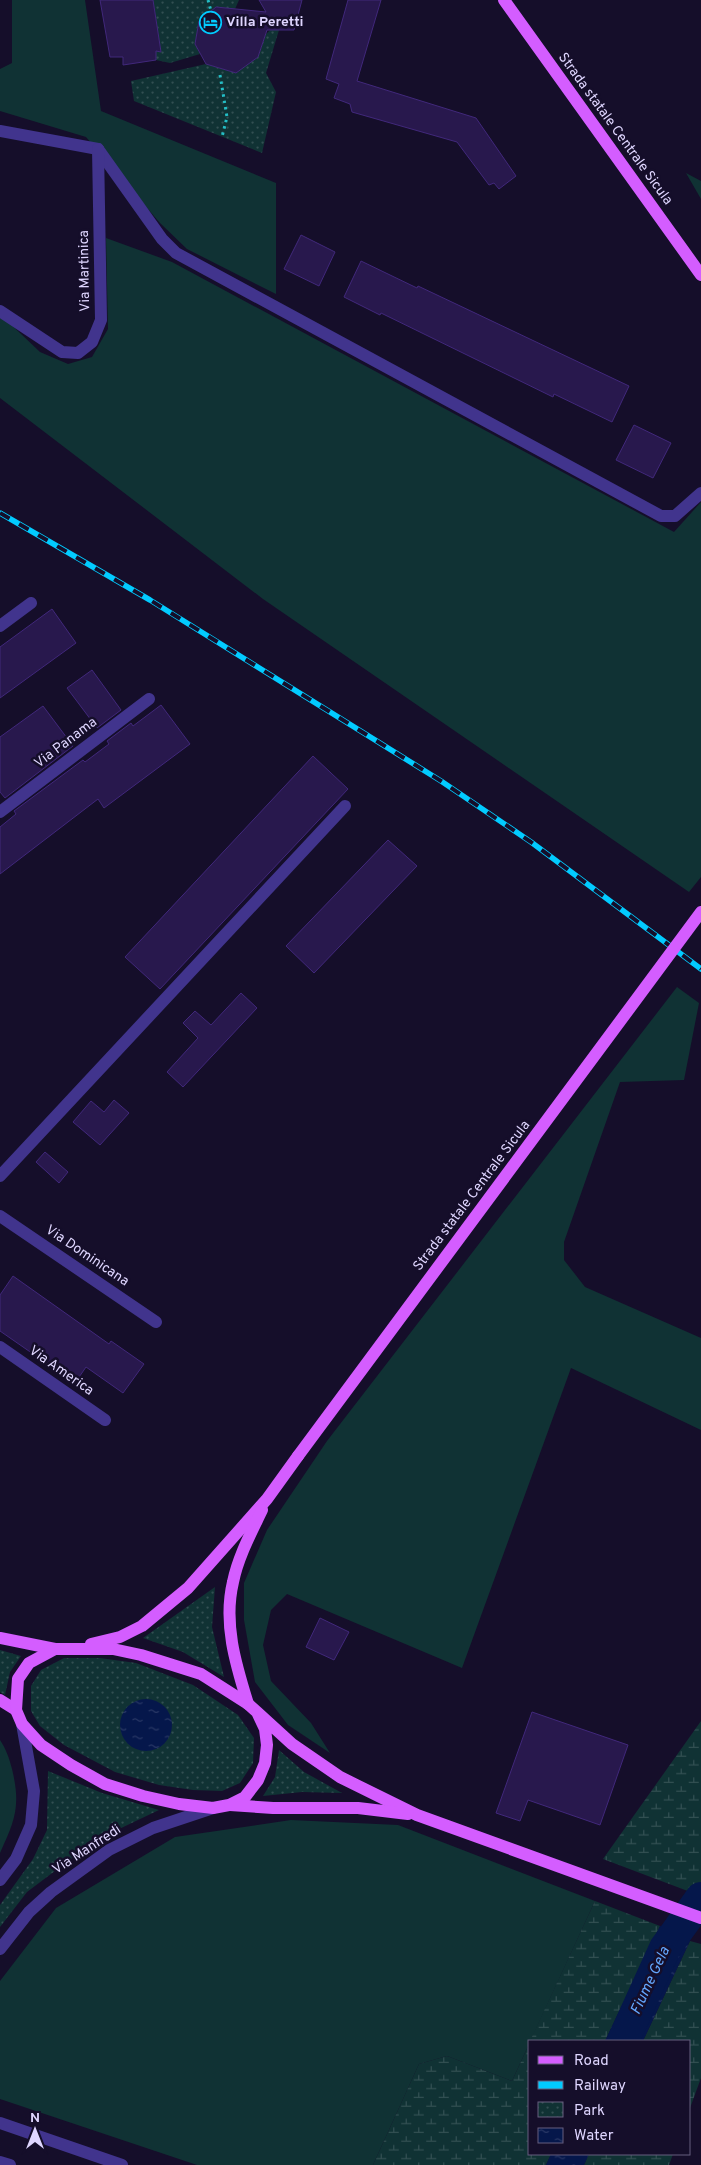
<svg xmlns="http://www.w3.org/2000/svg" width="701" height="2165" font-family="Overpass,sans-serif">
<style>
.grass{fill:#103234}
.wetland{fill:url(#wetland-marsh)}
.park{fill:url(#park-dots)}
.water{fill:url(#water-ripples)}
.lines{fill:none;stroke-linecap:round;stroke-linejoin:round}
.river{stroke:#05174b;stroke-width:32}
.building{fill:#28184d;stroke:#41287b}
.path{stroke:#24bec6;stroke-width:3;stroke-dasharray:2.5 4;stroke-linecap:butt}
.minor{stroke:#41348d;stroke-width:12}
.major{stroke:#d45dff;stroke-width:12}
.rail-casing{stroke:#02cbff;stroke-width:5.5}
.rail{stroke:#150e2a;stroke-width:4;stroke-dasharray:11;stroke-linecap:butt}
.major-bridge{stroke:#d45dff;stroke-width:12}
.labels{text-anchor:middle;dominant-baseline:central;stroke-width:5;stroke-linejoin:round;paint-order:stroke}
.poi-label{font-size:14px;font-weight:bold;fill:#dfd6ff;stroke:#150e2a;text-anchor:start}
.street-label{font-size:14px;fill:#dfd6ff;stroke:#150e2a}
.water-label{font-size:15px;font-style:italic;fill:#64a7ff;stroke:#150e2a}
</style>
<defs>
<pattern id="wetland-marsh" width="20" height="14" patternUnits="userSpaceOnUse" patternTransform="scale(1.25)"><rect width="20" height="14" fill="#103234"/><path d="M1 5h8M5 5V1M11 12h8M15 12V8" fill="none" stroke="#324f52"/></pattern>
<pattern id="park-dots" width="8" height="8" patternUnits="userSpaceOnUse" patternTransform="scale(1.25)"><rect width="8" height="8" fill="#103234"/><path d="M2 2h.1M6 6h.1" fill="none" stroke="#324f52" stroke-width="1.8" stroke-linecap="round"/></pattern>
<pattern id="water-ripples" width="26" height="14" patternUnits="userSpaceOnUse" patternTransform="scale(1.25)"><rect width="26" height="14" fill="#05174b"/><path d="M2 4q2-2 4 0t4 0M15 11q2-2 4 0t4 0" fill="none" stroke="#293866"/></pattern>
</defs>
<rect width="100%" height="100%" fill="#150e2a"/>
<!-- grass -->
<g class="grass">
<path d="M 12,0 L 85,0 L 101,111 L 276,183 L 276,294 L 187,249 L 160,223 L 86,137 L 0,111 L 0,69 L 12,63 Z"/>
<path d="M 686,173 L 701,181 L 701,199 Z"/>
<path d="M 106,238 L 172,262 L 674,532 L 701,502 L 701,877 L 689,892 L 263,599 L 0,398 L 0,314 L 40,352 L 68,364 L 92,357 L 108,329 Z"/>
<path d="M 677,987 L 699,1003 L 684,1080 L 620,1082 L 564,1242 L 564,1260 L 585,1287 L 701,1338 L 701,1430 L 571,1368 L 462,1668 L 287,1594 L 271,1610 L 263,1645 L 271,1681 L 311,1723 L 330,1753 L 288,1725 L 255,1682 L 244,1620 L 244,1583 L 267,1530 L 327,1441 Z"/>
<path d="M 0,1740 C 6,1749 9,1758 12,1769 C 21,1806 15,1820 0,1853 Z"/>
<path d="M 291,1820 L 398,1825 L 595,1901 L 512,2081 L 447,2056 L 419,2064 L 373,2165 L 197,2165 L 0,2099 L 0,1981 L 56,1908 L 175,1837 Z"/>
</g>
<!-- wetland -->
<g class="wetland">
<path d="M 701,1721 L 701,1896 L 603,1859 Z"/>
<path d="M 595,1901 L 660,1926 L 605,2041 L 530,2041 Z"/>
<path d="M 690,1941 L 701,1944 L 701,2078 L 690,2108 L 690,2041 L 643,2041 Z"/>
<path d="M 530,2042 L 530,2154 L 551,2154 L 546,2165 L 373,2165 L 419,2064 L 447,2056 L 512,2081 Z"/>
<path d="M 589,2154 L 673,2154 L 669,2165 L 584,2165 Z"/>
</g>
<!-- park -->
<g class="park">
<path d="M 153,0 L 239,0 L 235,9 L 216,7 L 199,21 L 195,44 L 200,54 L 170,63 L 156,60 L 156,51 L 161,51 Z"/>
<path d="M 276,25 L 279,30 L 266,73 L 276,92 L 262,153 L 134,101 L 131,81 L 206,64 L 236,73 L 258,57 L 266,34 Z"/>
<path d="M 215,1587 L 212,1627 L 224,1677 L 183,1652 L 143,1638 Z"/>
<path d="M 0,1650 L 21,1656 L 10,1672 L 5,1695 L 0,1692 Z"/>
<path d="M 64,1658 L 100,1658 L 136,1663 L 193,1685 L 238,1715 L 254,1738 L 253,1763 L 240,1783 L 222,1791 L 193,1790 L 159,1785 L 115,1772 L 64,1745 L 40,1726 L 31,1711 L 31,1686 L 41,1670 Z"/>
<path d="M 279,1750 L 304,1772 L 342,1793 L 302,1792 L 263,1796 L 275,1777 Z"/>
<path d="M 48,1771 L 102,1793 L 159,1810 L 96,1840 L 27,1892 L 0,1927 L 0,1905 L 33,1859 L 47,1830 Z"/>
</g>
<!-- water -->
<g class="water">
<circle cx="146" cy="1725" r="26"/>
<path d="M 660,1926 L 690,1941 L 643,2041 L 605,2041 Z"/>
<path d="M 551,2154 L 589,2154 L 584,2165 L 546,2165 Z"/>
</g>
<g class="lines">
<!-- river -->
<path class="river" d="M 623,2041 L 665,1948 L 701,1898"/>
</g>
<!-- building -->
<g class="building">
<path d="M 100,0 L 153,0 L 161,52 L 156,51 L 156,60 L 123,65 L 123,57 L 110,57 Z"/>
<path d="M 259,0 L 302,0 L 294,30 L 267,30 L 258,57 L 236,73 L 206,64 L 195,44 L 199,21 L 216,7 L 266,12 Z"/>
<path d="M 348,0 L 381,0 L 357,81 L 476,118 L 516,176 L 499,189 L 494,183 L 489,185 L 457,142 L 352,112 L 350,104 L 334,98 L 339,84 L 326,79 Z"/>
<path d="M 301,235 L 335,252 L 319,286 L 284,269 Z"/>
<path d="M 361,261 L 417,288 L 418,286 L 629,386 L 612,422 L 554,394 L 553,397 L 381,313 L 380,315 L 344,297 Z"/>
<path d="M 634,425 L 671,443 L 653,478 L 616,460 Z"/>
<path d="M 52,609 L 76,643 L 0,698 L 0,647 Z"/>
<path d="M 92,670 L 121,710 L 97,728 L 67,688 Z"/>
<path d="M 161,705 L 190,744 L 104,808 L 98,799 L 0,874 L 0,827 L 16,814 L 14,811 L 83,760 L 85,762 L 109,744 L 107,741 L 131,723 L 133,726 Z"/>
<path d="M 43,706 L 73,746 L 5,798 L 0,792 L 0,737 Z"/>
<path d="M 313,756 L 348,789 L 160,989 L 125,957 Z"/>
<path d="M 388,840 L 417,866 L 314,973 L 286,946 Z"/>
<path d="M 241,993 L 257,1008 L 183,1087 L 167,1072 L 198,1038 L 183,1023 L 195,1011 L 211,1025 Z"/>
<path d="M 114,1100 L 129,1113 L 100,1145 L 73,1122 L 91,1101 L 104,1112 Z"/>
<path d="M 45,1152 L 68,1172 L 59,1183 L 36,1162 Z"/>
<path d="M 13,1276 L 109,1344 L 111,1341 L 144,1364 L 123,1393 L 86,1367 L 75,1383 L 0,1331 L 0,1295 Z"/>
<path d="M 320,1618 L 349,1632 L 334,1660 L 306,1647 Z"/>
<path d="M 532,1712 L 628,1745 L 600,1825 L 528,1800 L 520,1821 L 496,1813 Z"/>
</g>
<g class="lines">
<!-- path -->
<g class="path">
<path d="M 208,0 L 211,11"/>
<path d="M 220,75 L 227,117 L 222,137"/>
</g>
<!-- minor -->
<g class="minor">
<path d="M 0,131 L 98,149"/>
<path d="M 98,149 L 162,239 L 176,253 L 661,516 L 675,516 L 701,493"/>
<path d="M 0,311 L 62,352 L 78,353 L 92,342 L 101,320 L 98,149"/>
<path d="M 0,626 L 31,603"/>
<path d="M 0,812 L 149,699"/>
<path d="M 0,1176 L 345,806"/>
<path d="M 0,1216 L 156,1322"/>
<path d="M 0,1347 L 105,1420"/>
<path d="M 0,1880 L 16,1859 L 31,1825 L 34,1791 L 22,1724"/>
<path d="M 0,1949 L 29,1912 L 51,1892 L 109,1850 L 153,1828 L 213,1808"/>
<path d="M 0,2123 L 122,2165"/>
<path d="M 0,2162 L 10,2165"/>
</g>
<!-- major -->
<g class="major">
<path d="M 504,0 L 701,275"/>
<path d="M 0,1638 L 55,1649"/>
<path d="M 91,1644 L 120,1637 L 142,1626 L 188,1588 L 267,1499 L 298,1456"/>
<path d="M 0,1700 L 16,1710"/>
<path d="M 248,1704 C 236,1665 223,1624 233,1582 C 238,1557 251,1533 262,1510"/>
<path d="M 257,1712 L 265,1729 L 267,1745 L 265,1763 L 258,1780 L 245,1797 L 229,1805 L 213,1808 L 179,1804 L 143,1796 L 105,1784 L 71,1765 L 41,1745 L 22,1724 L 16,1710 L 18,1679 L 29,1663 L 55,1649 L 113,1649 L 141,1655 L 201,1674 L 248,1704 L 257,1712 L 292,1744 L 340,1777 L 417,1815 L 701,1918"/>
<path d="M 230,1805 L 273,1808 L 358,1808 L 408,1814"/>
</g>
<defs>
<path id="rail" d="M 0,513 L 150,600 L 441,781 L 531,842 L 701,969"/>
</defs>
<!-- rail casing -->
<use href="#rail" class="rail-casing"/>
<!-- rail -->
<use href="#rail" class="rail"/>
<!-- major-bridge -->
<path class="major-bridge" d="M 298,1456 L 701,912"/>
</g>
<!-- icons -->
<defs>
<symbol id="hotel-ring" viewBox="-11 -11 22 22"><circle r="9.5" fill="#150e2a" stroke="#02cbff" stroke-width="1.5"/><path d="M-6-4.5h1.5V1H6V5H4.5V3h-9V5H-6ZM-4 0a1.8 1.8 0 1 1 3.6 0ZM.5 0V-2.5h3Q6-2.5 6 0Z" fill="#02cbff"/></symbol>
</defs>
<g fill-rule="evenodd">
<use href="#hotel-ring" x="198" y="10" width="25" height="25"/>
</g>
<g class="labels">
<!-- poi labels -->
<g class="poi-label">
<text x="226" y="22">Villa Peretti</text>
</g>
<!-- street labels -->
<g class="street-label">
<text transform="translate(615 129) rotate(54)">Strada statale Centrale Sicula</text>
<text transform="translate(85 271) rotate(-91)">Via Martinica</text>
<text transform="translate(66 743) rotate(-37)">Via Panama</text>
<text transform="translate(472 1196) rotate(-53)">Strada statale Centrale Sicula</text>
<text transform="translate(87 1256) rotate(34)">Via Dominicana</text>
<text transform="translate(61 1371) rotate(35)">Via America</text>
<text transform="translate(87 1850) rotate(-33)">Via Manfredi</text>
</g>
<!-- water labels -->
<g class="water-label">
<text transform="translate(651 1981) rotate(-65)">Fiume Gela</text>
</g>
</g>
<!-- legend -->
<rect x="528" y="2040" width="162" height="115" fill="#150e2a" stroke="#665e7f"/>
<rect x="538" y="2056" width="25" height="8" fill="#d45dff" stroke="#665e7f"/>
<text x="574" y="2065" font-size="15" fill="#dfd6ff">Road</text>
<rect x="538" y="2081" width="25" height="8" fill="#02cbff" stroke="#665e7f"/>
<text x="574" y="2090" font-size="15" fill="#dfd6ff">Railway</text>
<rect x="538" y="2102" width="25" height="15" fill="url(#park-dots)" stroke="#665e7f"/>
<text x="574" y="2115" font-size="15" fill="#dfd6ff">Park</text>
<rect x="538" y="2128" width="25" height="15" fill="url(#water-ripples)" stroke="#665e7f"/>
<text x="574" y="2140" font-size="15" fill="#dfd6ff">Water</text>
<!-- north arrow -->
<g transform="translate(35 2130)" stroke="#150e2a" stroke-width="4" paint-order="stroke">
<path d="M0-4L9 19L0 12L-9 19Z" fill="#dfd6ff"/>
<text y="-8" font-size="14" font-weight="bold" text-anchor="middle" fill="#dfd6ff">N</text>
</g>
</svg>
